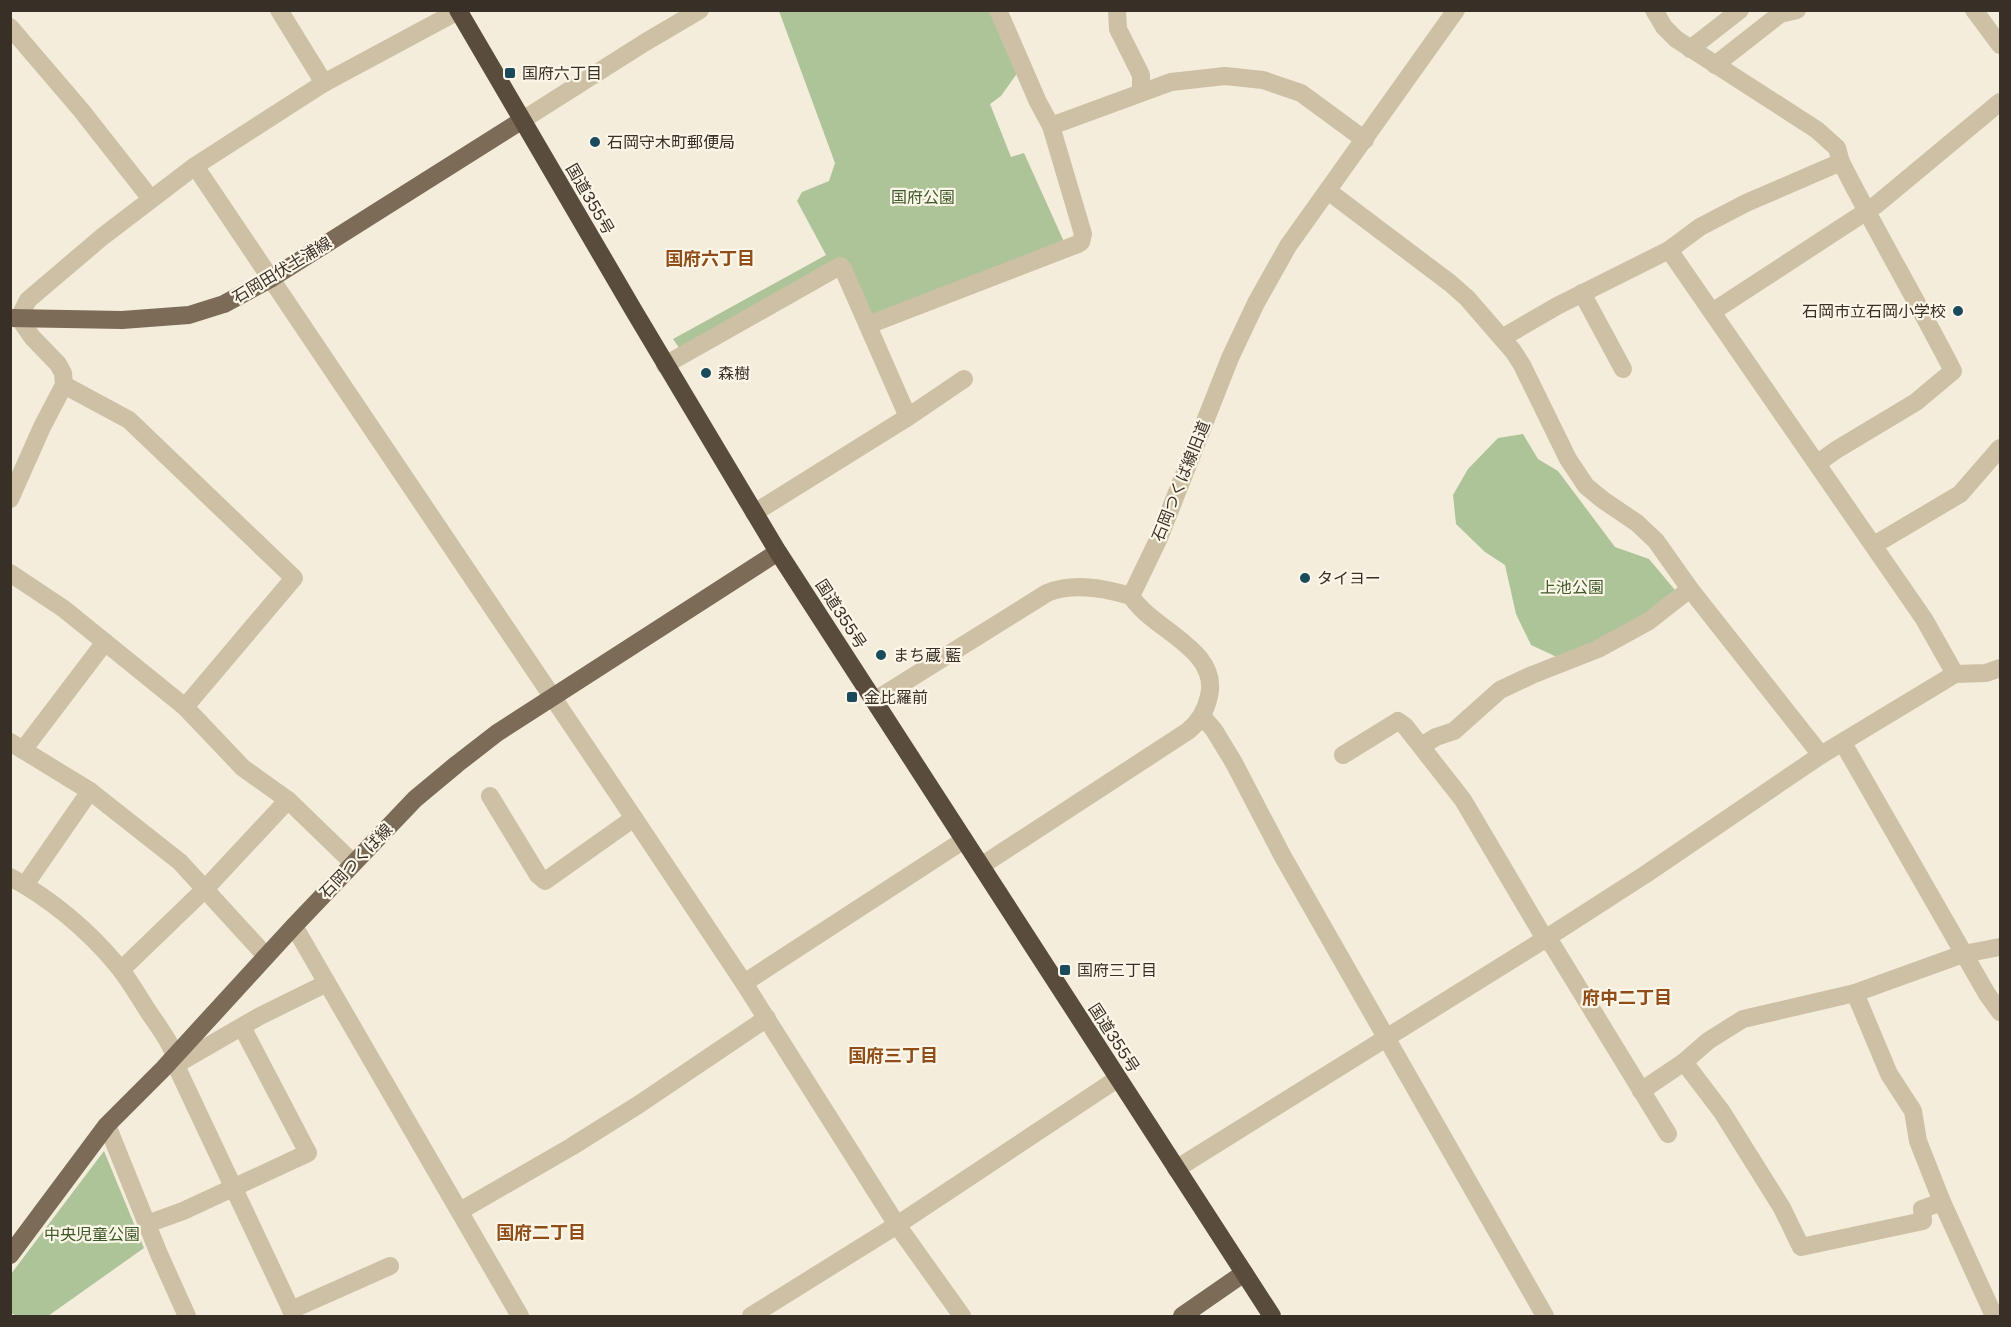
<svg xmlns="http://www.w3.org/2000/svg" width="2011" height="1327" font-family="'Public Sans','Noto Sans JP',sans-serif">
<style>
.green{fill:#adc499}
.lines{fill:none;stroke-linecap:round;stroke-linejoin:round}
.minor{stroke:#cdc0a5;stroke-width:18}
.major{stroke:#7b6b57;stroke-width:18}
.highway{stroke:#5a4c3d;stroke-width:18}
.poi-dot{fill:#194b5d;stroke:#fbf6e7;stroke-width:2}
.labels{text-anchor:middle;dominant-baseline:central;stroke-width:4.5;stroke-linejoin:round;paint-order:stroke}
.poi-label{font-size:16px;fill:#383027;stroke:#fbf6e7;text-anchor:start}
.park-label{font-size:16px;fill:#3d5929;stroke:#fbf6e7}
.street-label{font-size:16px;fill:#383027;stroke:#fbf6e7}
.neighbourhood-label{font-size:18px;font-weight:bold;fill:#8e4d19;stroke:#fbf6e7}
</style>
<rect width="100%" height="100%" fill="#f4eddb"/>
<!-- green -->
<g class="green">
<path d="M 779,11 L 990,11 L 1018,72 L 1001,96 L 990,104 L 1011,157 L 1024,153 L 1065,244 L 869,316 L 846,259 L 680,349 L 673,339 L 826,255 L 797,201 L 802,192 L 829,181 L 835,163 Z"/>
<path d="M 1523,434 L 1538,459 L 1558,471 L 1615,547 L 1649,559 L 1675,590 L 1636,620 L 1614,633 L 1559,658 L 1531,645 L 1516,614 L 1505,565 L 1485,552 L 1456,524 L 1453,495 L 1468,469 L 1498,438 Z"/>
<path d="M 104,1151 L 144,1248 L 48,1316 L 16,1316 L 11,1313 L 11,1274 Z"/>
</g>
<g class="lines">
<!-- minor -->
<g class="minor">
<path d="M 279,10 L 324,83"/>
<path d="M 1117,10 L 1118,29 L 1141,75 L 1141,92"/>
<path d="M 1974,10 L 2000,45"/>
<path d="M 10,27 L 81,110 L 151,199"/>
<path d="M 1690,49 L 1740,10"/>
<path d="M 1715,65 L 1780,14 L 1797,10"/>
<path d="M 521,121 L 644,43 L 700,10"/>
<path d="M 1051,126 L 1171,82 L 1225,76 L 1263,80 L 1301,93 L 1365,140"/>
<path d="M 195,166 L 634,818 L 744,983 L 897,1225 L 962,1316"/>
<path d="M 1328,191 L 1450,283 L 1467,298 L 1513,351 L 1522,365 L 1568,459 L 1586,486 L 1603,500 L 1637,523 L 1656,541 L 1690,589 L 1821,755"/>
<path d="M 1669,250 L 1924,619 L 1955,674"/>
<path d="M 1582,293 L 1623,369"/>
<path d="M 1712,312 L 1876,205 L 2000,102"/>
<path d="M 868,325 L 1078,244 L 1081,242 L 1083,234 L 1051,126 L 1038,102 L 998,10"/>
<path d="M 1502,338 L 1557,306 L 1669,250 L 1700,227 L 1746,203 L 1841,162 L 1837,148 L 1817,130 L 1676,39 L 1664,27 L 1654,10"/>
<path d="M 665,365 L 840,266 L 843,269 L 908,417"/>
<path d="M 64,385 L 129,420 L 294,578 L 185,707"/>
<path d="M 1818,463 L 1836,450 L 1916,402 L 1953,371 C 1917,301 1877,233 1841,162"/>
<path d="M 10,499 L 42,427 L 64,385 L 63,373 L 58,364 L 32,337 L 19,318 L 28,300 L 102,237 L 195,166 L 324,83 L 458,11"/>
<path d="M 754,513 L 908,417 L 964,379"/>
<path d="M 1874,545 L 1960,494 L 2000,448"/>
<path d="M 10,573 L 64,609 L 185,707 L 243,768 L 288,800 L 353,863"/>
<path d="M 874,701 L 1047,593 C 1073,582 1104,588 1131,596"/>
<path d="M 1202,716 L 1214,730 L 1234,763 L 1282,855 L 1545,1316"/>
<path d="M 10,742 L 90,791 L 180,862 L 266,956"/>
<path d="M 1843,743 L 1987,994 L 2000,1012"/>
<path d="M 1421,746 L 1436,737 L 1454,731 L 1500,690 L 1532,675 L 1598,649 L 1649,621 L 1690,589"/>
<path d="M 23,750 L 105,642"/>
<path d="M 1343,755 L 1398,721 L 1405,726 L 1463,800 L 1545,939 L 1553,946 L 1668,1134"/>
<path d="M 490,796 L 538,875 L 545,881 L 634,818"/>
<path d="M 981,866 L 1188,731 C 1199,722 1206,710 1209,696 C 1220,649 1152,630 1131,596 L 1159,538 L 1230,358 L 1256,303 L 1288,246 L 1456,10"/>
<path d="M 10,877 C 50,898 89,931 117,965 C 129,979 138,996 148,1011 C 162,1032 175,1047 179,1072 L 294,1316"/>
<path d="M 25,885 L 90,791"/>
<path d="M 294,926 L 520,1316"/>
<path d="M 121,970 L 205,889 L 288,800"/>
<path d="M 744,983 L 964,840"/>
<path d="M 1684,1062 L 1722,1112 L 1782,1208 L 1801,1247 L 1923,1221 L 1922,1209 L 1942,1202"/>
<path d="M 177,1064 L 260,1016 L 327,983"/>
<path d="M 1641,1091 L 1684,1062 L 1708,1041 L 1743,1019 L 1855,993"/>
<path d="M 107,1125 L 159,1254 L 187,1316"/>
<path d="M 1176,1169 L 1545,939 L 1646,874 L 1821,755 L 1955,674 L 1986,673 L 2000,668"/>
<path d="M 460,1211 L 571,1147 L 638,1105 L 767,1018"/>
<path d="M 147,1224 L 183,1211 L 308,1153 L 242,1027"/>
<path d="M 291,1310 L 390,1266"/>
<path d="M 751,1316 L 897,1225 L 1117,1079"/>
<path d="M 1994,1316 L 1942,1202 L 1918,1141 L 1913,1111 L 1889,1074 L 1855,993 L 1963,954 L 2000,947"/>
</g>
<!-- major -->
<g class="major">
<path d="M 10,318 L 122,320 L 189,315 L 224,304 L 272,278 L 521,121"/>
<path d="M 10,1255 L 107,1125 L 163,1069 L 294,926 L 415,799 L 457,764 L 497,733 L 778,552"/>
<path d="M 1182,1316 L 1244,1273"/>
</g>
<!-- highway -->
<path class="highway" d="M 458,10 L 634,311 L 778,552 L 1272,1316"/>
</g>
<!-- markers -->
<g class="poi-dot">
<rect x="504" y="67" width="12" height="12" rx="3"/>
<circle cx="595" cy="142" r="6"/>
<circle cx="1958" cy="311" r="6"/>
<circle cx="706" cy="373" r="6"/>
<circle cx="1305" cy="578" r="6"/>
<circle cx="881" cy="655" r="6"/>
<rect x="846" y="691" width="12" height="12" rx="3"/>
<rect x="1059" y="964" width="12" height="12" rx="3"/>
</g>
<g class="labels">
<!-- poi labels -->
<g class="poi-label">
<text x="522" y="73">国府六丁目</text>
<text x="607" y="142">石岡守木町郵便局</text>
<text x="1946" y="311" text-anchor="end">石岡市立石岡小学校</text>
<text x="718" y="373">森樹</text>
<text x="1317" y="578">タイヨー</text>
<text x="893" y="655">まち蔵 藍</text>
<text x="864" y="697">金比羅前</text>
<text x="1077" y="970">国府三丁目</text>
</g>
<!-- park labels -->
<g class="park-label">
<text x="923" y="197">国府公園</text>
<text x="1572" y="587">上池公園</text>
<text x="92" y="1234">中央児童公園</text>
</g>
<!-- street labels -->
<g class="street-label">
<text transform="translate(590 199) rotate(60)">国道355号</text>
<text transform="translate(282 270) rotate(-31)">石岡田伏土浦線</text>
<text transform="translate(1181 481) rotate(-68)">石岡つくば線旧道</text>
<text transform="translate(841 614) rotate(57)">国道355号</text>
<text transform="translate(356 861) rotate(-46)">石岡つくば線</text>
<text transform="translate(1114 1038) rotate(57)">国道355号</text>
</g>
<!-- neighbourhood labels -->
<g class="neighbourhood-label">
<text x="710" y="258">国府六丁目</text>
<text x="1627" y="997">府中二丁目</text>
<text x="893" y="1055">国府三丁目</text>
<text x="541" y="1232">国府二丁目</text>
</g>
</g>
<!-- border -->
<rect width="2011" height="1327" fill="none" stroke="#383027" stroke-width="24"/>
</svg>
